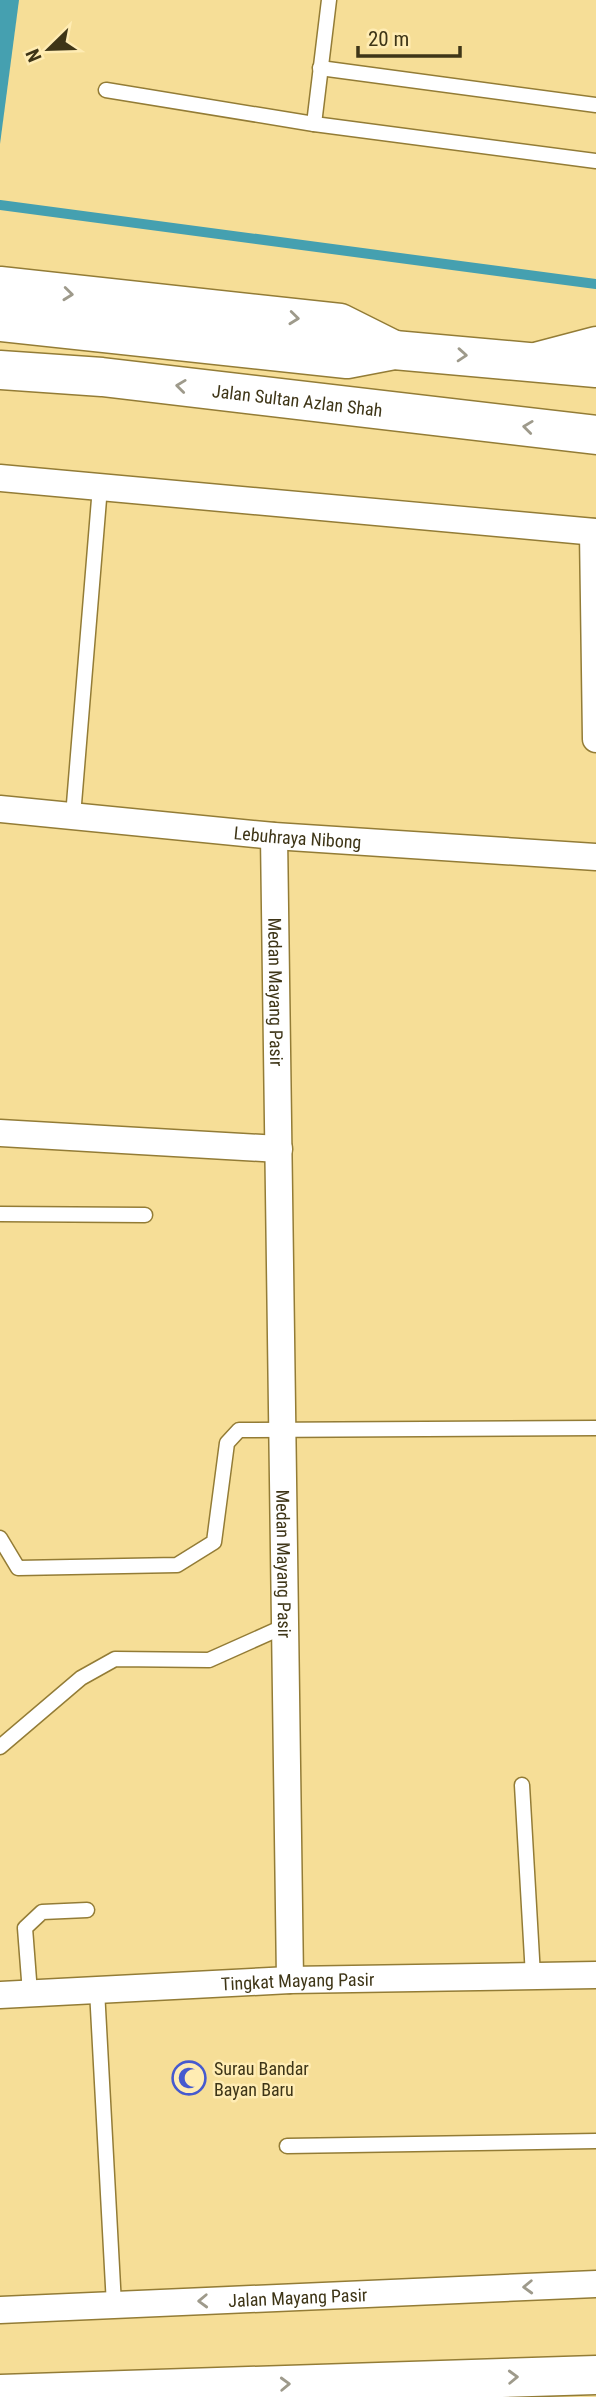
<svg xmlns="http://www.w3.org/2000/svg" width="596" height="2397" font-family="'Roboto Condensed',sans-serif">
<style>
.water{fill:#45a0b0}
.lines{fill:none;stroke-linecap:round;stroke-linejoin:round}
.stream{stroke:#45a0b0;stroke-width:10}
.lane-casing{stroke:#937c36;stroke-width:17}
.street-casing{stroke:#937c36;stroke-width:29}
.secondary-casing{stroke:#937c36;stroke-width:41}
.primary-casing{stroke:#937c36;stroke-width:41}
.highway-casing{stroke:#937c36;stroke-width:41}
.lane{stroke:#fff;stroke-width:14}
.street{stroke:#fff;stroke-width:26}
.secondary{stroke:#fff;stroke-width:38}
.primary{stroke:#fff;stroke-width:38}
.highway{stroke:#fff;stroke-width:38}
.oneway{stroke:#9e9a8b}
.labels{text-anchor:middle;dominant-baseline:central;stroke-width:5;stroke-linejoin:round;paint-order:stroke}
.street-label{font-size:18px;fill:#3e3517;stroke:#ffecb3}
.poi-label{font-size:18px;fill:#3e3517;stroke:#ffecb3;text-anchor:start}
</style>
<rect width="100%" height="100%" fill="#f6de97"/>
<!-- water -->
<path class="water" d="M 0,0 L 19,0 L 0,144 Z"/>
<g class="lines">
<!-- stream -->
<path class="stream" d="M 0,205 L 596,284"/>
<defs>
<g id="lane">
<path d="M 320,68 L 596,105"/>
<path d="M 106,90 L 314,124 L 596,161"/>
<path d="M 314,124 L 329,0"/>
<path d="M 73,816 L 100,487"/>
<path d="M 0,1214 L 145,1215"/>
<path d="M 0,1538 L 18,1568 L 177,1565 L 214,1542 L 227,1443 L 239,1430 L 596,1428"/>
<path d="M 0,1747 L 81,1678 L 115,1659 L 209,1660 L 285,1626"/>
<path d="M 522,1785 L 533,1976"/>
<path d="M 97,1990 L 114,2305"/>
<path d="M 30,1993 L 25,1928 L 42,1912 L 87,1910"/>
<path d="M 287,2146 L 596,2141"/>
</g>
<g id="street">
<path d="M 0,478 L 596,532"/>
<path d="M 593,532 L 596,739"/>
<path id="s1" d="M 0,809 L 274,836 L 596,857"/>
<path id="s2" d="M 274,836 L 290,1980"/>
<path d="M 0,1133 L 279,1149"/>
<path id="s3" d="M 0,1995 L 290,1980 L 596,1975"/>
<path id="s4" d="M 0,2310 L 596,2284"/>
</g>
<g id="secondary">
<path d="M 539,361 L 596,346"/>
<path d="M 0,2394 L 596,2375"/>
</g>
<path id="primary" d="M 0,286 L 340,323 L 394,350"/>
<g id="highway">
<path d="M 0,322 L 347,359 L 394,350 L 596,368"/>
<path id="s5" d="M 0,370 L 102,377 L 596,435"/>
</g>
</defs>
<!-- lane casing -->
<use href="#lane" class="lane-casing"/>
<!-- street casing -->
<use href="#street" class="street-casing"/>
<!-- secondary casing -->
<use href="#secondary" class="secondary-casing"/>
<!-- primary casing -->
<use href="#primary" class="primary-casing"/>
<!-- highway casing -->
<use href="#highway" class="highway-casing"/>
<!-- lane -->
<use href="#lane" class="lane"/>
<!-- street -->
<use href="#street" class="street"/>
<!-- secondary -->
<use href="#secondary" class="secondary"/>
<!-- primary -->
<use href="#primary" class="primary"/>
<!-- highway -->
<use href="#highway" class="highway"/>
</g>
<!-- one-way arrows -->
<defs><path id="oneway-chevron" d="M-2-3.5L2.5 0L-2 3.5" fill="none" stroke-width="1.6" stroke-linecap="round" stroke-linejoin="round" transform="scale(1.75)"/></defs>
<g class="oneway">
<use href="#oneway-chevron" transform="translate(68 294) rotate(6)"/>
<use href="#oneway-chevron" transform="translate(294 318) rotate(6)"/>
<use href="#oneway-chevron" transform="translate(462 355) rotate(4)"/>
<use href="#oneway-chevron" transform="translate(181 386) rotate(-173)"/>
<use href="#oneway-chevron" transform="translate(528 427) rotate(-173)"/>
<use href="#oneway-chevron" transform="translate(528 2287) rotate(178)"/>
<use href="#oneway-chevron" transform="translate(203 2301) rotate(178)"/>
<use href="#oneway-chevron" transform="translate(513 2377) rotate(-2)"/>
<use href="#oneway-chevron" transform="translate(285 2384) rotate(-2)"/>
</g>
<!-- icons -->
<defs>
<symbol id="mosque-ring" viewBox="-11 -11 22 22"><circle r="9.5" fill="#ffecb3" stroke="#465acf" stroke-width="1.5"/><path d="M3.5-4.9A6 6 0 1 0 3.5 4.9A5 5 0 1 1 3.5-4.9Z" fill="#465acf"/></symbol>
</defs>
<g fill-rule="evenodd">
<use href="#mosque-ring" x="170" y="2059" width="38" height="38"/>
</g>
<g class="labels">
<!-- street labels -->
<g class="street-label">
<text stroke="none"><textPath href="#s5" startOffset="299">Jalan Sultan Azlan Shah</textPath></text>
<text stroke="none"><textPath href="#s1" startOffset="299">Lebuhraya Nibong</textPath></text>
<text stroke="none"><textPath href="#s2" startOffset="156">Medan Mayang Pasir</textPath></text>
<text stroke="none"><textPath href="#s2" startOffset="728">Medan Mayang Pasir</textPath></text>
<text stroke="none"><textPath href="#s3" startOffset="298">Tingkat Mayang Pasir</textPath></text>
<text stroke="none"><textPath href="#s4" startOffset="298">Jalan Mayang Pasir</textPath></text>
</g>
<!-- poi labels -->
<g class="poi-label">
<text x="214" y="2068">Surau Bandar<tspan x="214" dy="21">Bayan Baru</tspan></text>
</g>
</g>
<!-- north arrow -->
<g transform="translate(49 49) rotate(247)" stroke="#ffecb3" stroke-width="5" paint-order="stroke">
<path d="M0-5L12 26L0 18L-12 26Z" fill="#3e3517"/>
<text y="-10" font-size="19" font-weight="bold" text-anchor="middle" fill="#3e3517">N</text>
</g>
<!-- scale -->
<path d="M358 46v10h102v-10" fill="none" stroke="#3e3517" stroke-width="3.5"/>
<text x="368" y="46" font-size="21" fill="#3e3517" stroke="#ffecb3" stroke-width="5" paint-order="stroke">20 m</text>
</svg>
